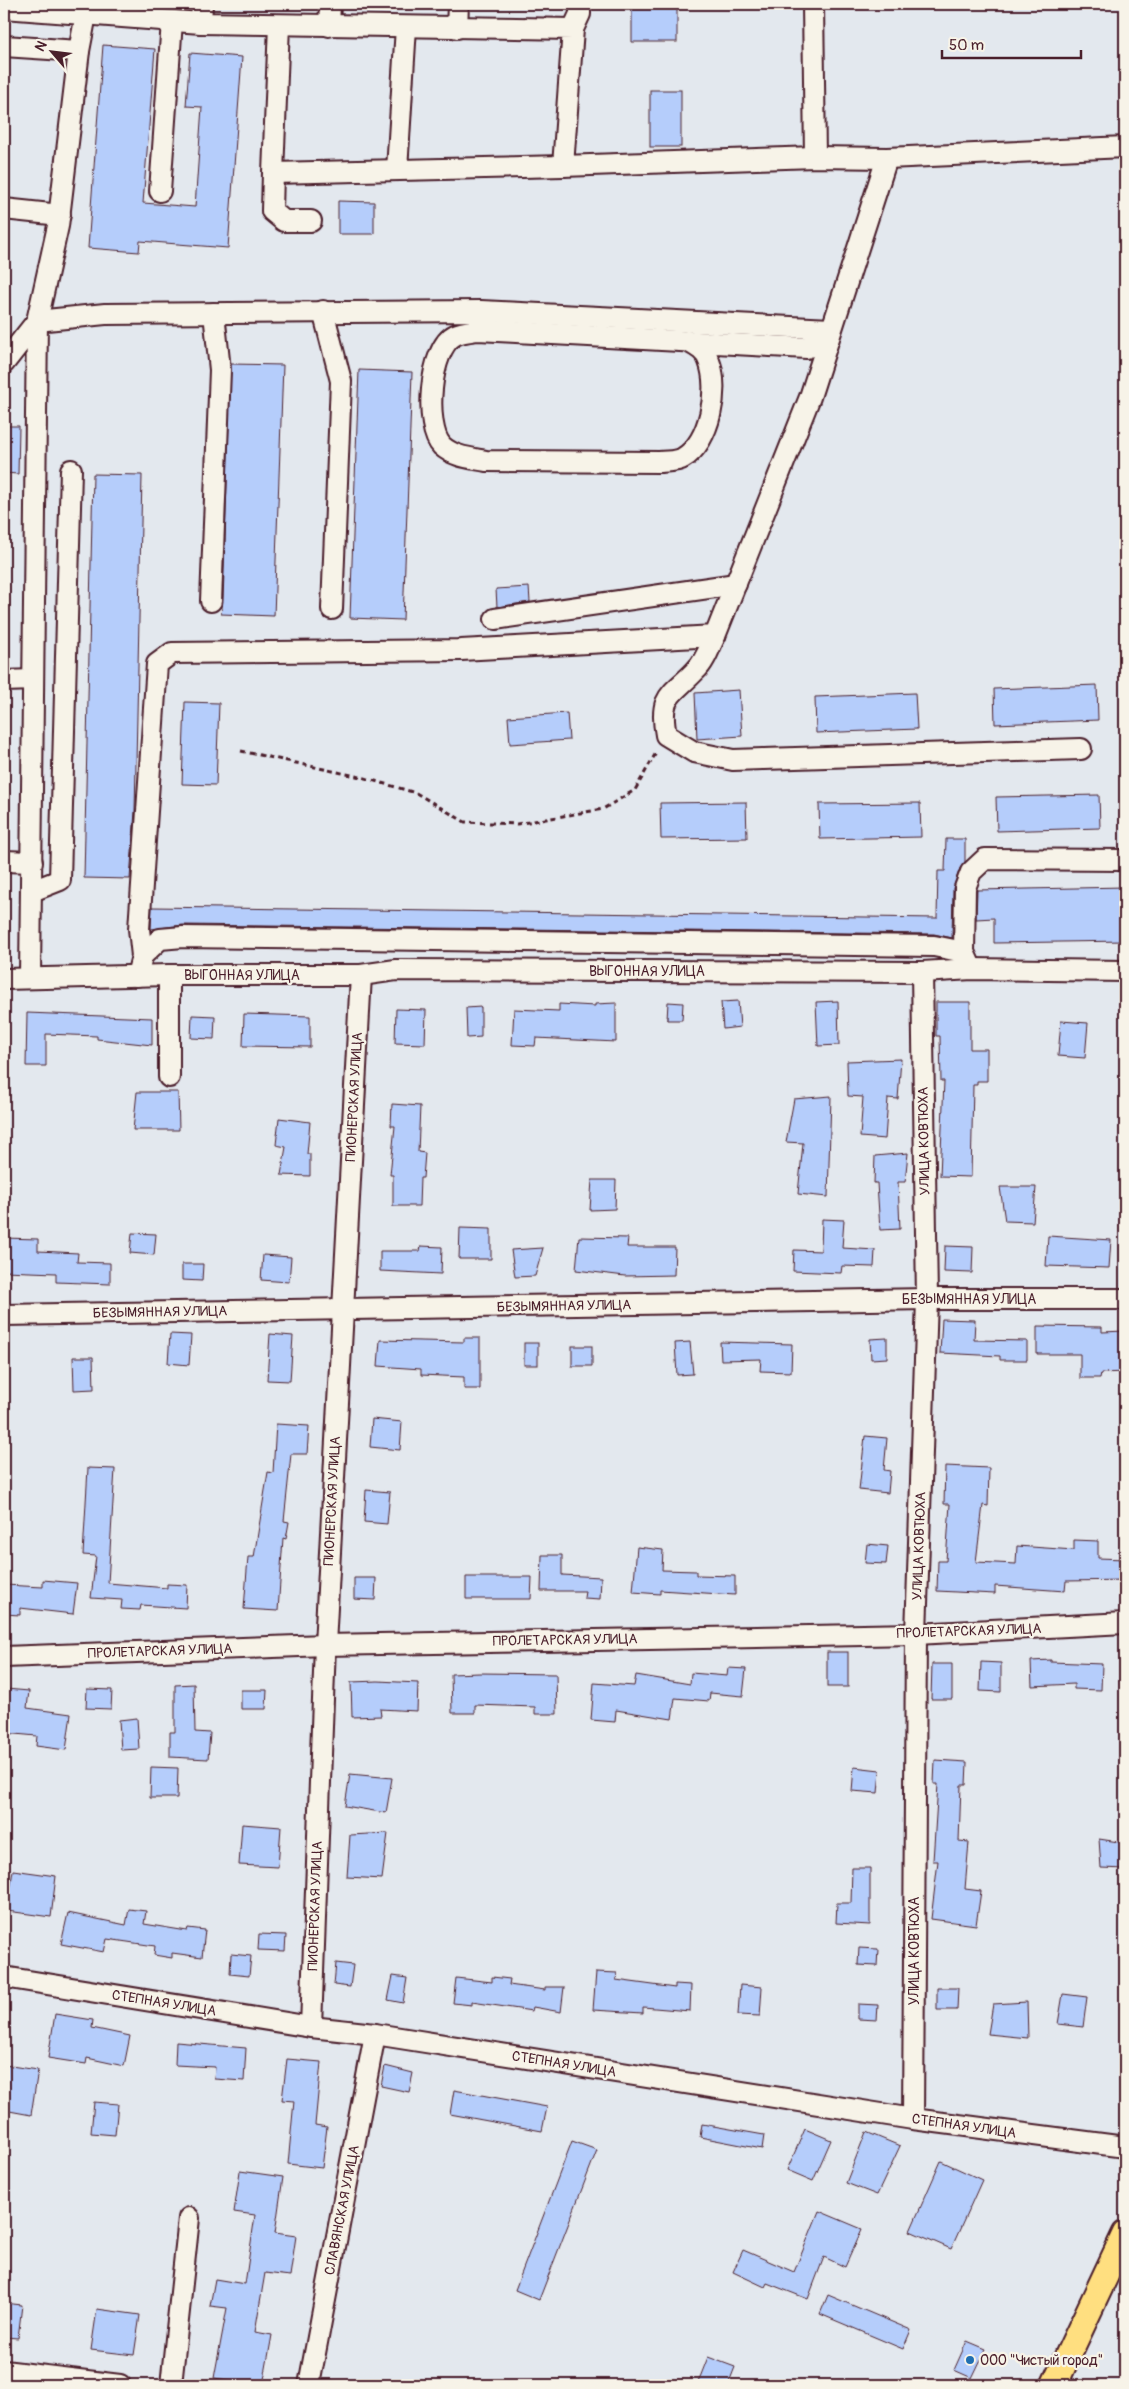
<svg xmlns="http://www.w3.org/2000/svg" width="1129" height="2389" font-family="Pangolin,sans-serif">
<style>
.building{fill:#b5cdfb;stroke:#4a1f2b}
.lines{fill:none;stroke-linecap:round;stroke-linejoin:round}
.minor-casing{stroke:#4a1f2b;stroke-width:24}
.major-casing{stroke:#4a1f2b;stroke-width:29}
.path{stroke:#4a1f2b;stroke-width:3;stroke-dasharray:5 4;stroke-linecap:butt}
.minor{stroke:#f7f3e8;stroke-width:20}
.major{stroke:#ffdf80;stroke-width:25}
.poi-dot{fill:#1f6fb2;stroke:#f7f3e8;stroke-width:2}
.labels{text-anchor:middle;dominant-baseline:central;stroke-width:4.5;stroke-linejoin:round;paint-order:stroke}
.street-label{font-size:14px;fill:#4a1f2b;stroke:#f7f3e8}
.poi-label{font-size:14px;fill:#4a1f2b;stroke:#f7f3e8;text-anchor:start}
</style>
<rect width="100%" height="100%" fill="#e3e8ee"/>
<filter id="ink" filterUnits="userSpaceOnUse"><feTurbulence type="fractalNoise" baseFrequency=".02" numOctaves="2"/><feDisplacementMap in="SourceGraphic" scale="10" xChannelSelector="R" yChannelSelector="G"/><feConvolveMatrix kernelMatrix="1 2 1 2 8 2 1 2 1" color-interpolation-filters="sRGB"/></filter>
<g filter="url(#ink)">
<!-- building -->
<g class="building">
<rect x="632" y="4" width="45" height="38"/>
<path d="M 103,45 L 155,49 L 143,203 L 195,207 L 202,107 L 186,106 L 190,53 L 242,57 L 228,248 L 140,241 L 139,252 L 88,248 Z"/>
<rect x="650" y="90" width="31" height="57"/>
<path d="M 338,201 L 374,202 L 374,234 L 338,234 Z"/>
<path d="M 231,364 L 283,365 L 274,616 L 221,614 L 223,601 Z"/>
<path d="M 359,370 L 412,372 L 403,620 L 350,618 Z"/>
<path d="M 4,426 L 19,426 L 18,474 L 4,473 Z"/>
<path d="M 93,474 L 142,475 L 135,811 L 130,879 L 84,878 Z"/>
<path d="M 529,587 L 530,602 L 497,607 L 496,589 Z"/>
<path d="M 1097,685 L 1098,720 L 995,724 L 994,689 Z"/>
<path d="M 739,690 L 742,736 L 697,739 L 695,693 Z"/>
<path d="M 915,693 L 917,729 L 816,733 L 815,697 Z"/>
<path d="M 185,702 L 219,703 L 216,785 L 182,784 Z"/>
<path d="M 567,713 L 569,740 L 510,744 L 508,717 Z"/>
<path d="M 1099,795 L 1100,828 L 997,831 L 996,797 Z"/>
<path d="M 746,802 L 747,838 L 661,839 L 660,803 Z"/>
<path d="M 920,803 L 921,837 L 820,839 L 819,804 Z"/>
<path d="M 946,839 L 965,839 L 965,862 L 960,868 L 953,888 L 952,938 L 934,934 L 183,925 L 151,929 L 152,907 L 937,918 L 938,871 L 945,871 Z"/>
<path d="M 1125,887 L 1125,941 L 994,943 L 994,918 L 976,919 L 977,890 Z"/>
<path d="M 738,1001 L 740,1027 L 723,1029 L 721,1002 Z"/>
<path d="M 838,1001 L 839,1045 L 818,1046 L 816,1002 Z"/>
<path d="M 668,1002 L 683,1003 L 682,1020 L 667,1020 Z"/>
<path d="M 936,1002 L 970,1002 L 970,1049 L 987,1049 L 987,1081 L 977,1081 L 977,1085 L 973,1085 L 971,1177 L 940,1176 L 944,1081 L 941,1081 L 940,1036 L 936,1036 Z"/>
<path d="M 616,1003 L 616,1042 L 536,1038 L 535,1046 L 512,1045 L 514,1009 L 559,1011 L 559,1004 L 595,1006 L 595,1004 Z"/>
<path d="M 481,1007 L 481,1037 L 467,1038 L 466,1008 Z"/>
<path d="M 396,1009 L 426,1010 L 425,1044 L 395,1043 Z"/>
<path d="M 27,1013 L 152,1018 L 152,1045 L 97,1039 L 97,1036 L 46,1034 L 46,1066 L 26,1066 Z"/>
<path d="M 244,1014 L 310,1016 L 310,1047 L 243,1046 Z"/>
<path d="M 192,1015 L 215,1016 L 214,1039 L 191,1038 Z"/>
<path d="M 1061,1021 L 1088,1023 L 1085,1058 L 1058,1056 Z"/>
<path d="M 901,1059 L 898,1099 L 888,1098 L 885,1139 L 860,1137 L 863,1097 L 848,1096 L 847,1061 Z"/>
<path d="M 137,1092 L 178,1092 L 179,1130 L 133,1130 Z"/>
<path d="M 831,1096 L 828,1197 L 798,1194 L 803,1143 L 786,1142 L 794,1099 Z"/>
<path d="M 392,1104 L 420,1106 L 418,1152 L 425,1153 L 423,1178 L 420,1178 L 419,1206 L 393,1206 L 393,1175 L 390,1175 L 395,1126 L 391,1126 Z"/>
<path d="M 279,1118 L 310,1122 L 307,1154 L 310,1154 L 310,1176 L 281,1175 L 286,1147 L 276,1145 Z"/>
<path d="M 908,1153 L 905,1182 L 898,1182 L 900,1229 L 880,1230 L 877,1183 L 874,1183 L 875,1156 Z"/>
<path d="M 592,1180 L 616,1180 L 615,1209 L 590,1210 Z"/>
<path d="M 1000,1187 L 1036,1187 L 1033,1222 L 1005,1221 Z"/>
<path d="M 822,1219 L 844,1220 L 842,1248 L 875,1250 L 874,1267 L 842,1266 L 841,1273 L 793,1271 L 794,1250 L 821,1251 Z"/>
<path d="M 460,1228 L 491,1229 L 491,1259 L 459,1259 Z"/>
<path d="M 132,1233 L 156,1234 L 154,1255 L 130,1253 Z"/>
<path d="M 1048,1236 L 1111,1240 L 1109,1268 L 1046,1266 Z"/>
<path d="M 579,1237 L 628,1238 L 627,1247 L 675,1247 L 674,1275 L 625,1276 L 576,1270 Z"/>
<path d="M 4,1238 L 38,1239 L 38,1251 L 78,1253 L 77,1262 L 110,1263 L 110,1284 L 56,1282 L 56,1273 L 4,1271 Z"/>
<path d="M 421,1246 L 442,1247 L 441,1274 L 380,1271 L 380,1251 L 420,1251 Z"/>
<path d="M 945,1246 L 973,1247 L 972,1273 L 944,1272 Z"/>
<path d="M 543,1248 L 535,1276 L 515,1277 L 511,1250 Z"/>
<path d="M 263,1255 L 291,1257 L 289,1282 L 261,1280 Z"/>
<path d="M 182,1264 L 203,1264 L 202,1281 L 182,1280 Z"/>
<path d="M 942,1319 L 975,1320 L 974,1340 L 1027,1341 L 1027,1360 L 1000,1360 L 1000,1356 L 940,1353 Z"/>
<path d="M 1037,1326 L 1102,1327 L 1102,1332 L 1125,1331 L 1125,1372 L 1101,1373 L 1100,1378 L 1080,1378 L 1080,1354 L 1037,1354 Z"/>
<path d="M 170,1334 L 191,1335 L 189,1365 L 168,1363 Z"/>
<path d="M 270,1334 L 293,1336 L 290,1381 L 267,1380 Z"/>
<path d="M 464,1338 L 480,1338 L 480,1389 L 464,1389 L 464,1377 L 421,1375 L 421,1369 L 378,1366 L 380,1340 L 464,1342 Z"/>
<path d="M 887,1338 L 887,1358 L 871,1359 L 870,1339 Z"/>
<path d="M 690,1342 L 693,1374 L 677,1375 L 675,1343 Z"/>
<path d="M 720,1342 L 792,1344 L 791,1372 L 760,1371 L 761,1359 L 721,1360 Z"/>
<rect x="524" y="1343" width="14" height="22"/>
<rect x="572" y="1346" width="20" height="20"/>
<path d="M 73,1357 L 93,1357 L 94,1389 L 74,1390 Z"/>
<path d="M 372,1419 L 402,1422 L 400,1450 L 370,1447 Z"/>
<path d="M 276,1424 L 309,1426 L 307,1454 L 291,1454 L 284,1521 L 289,1522 L 286,1539 L 283,1538 L 278,1611 L 244,1609 L 248,1557 L 254,1557 L 268,1472 L 273,1473 Z"/>
<path d="M 865,1436 L 887,1438 L 884,1470 L 890,1471 L 888,1493 L 859,1490 Z"/>
<path d="M 945,1466 L 989,1468 L 988,1506 L 983,1505 L 976,1562 L 1016,1564 L 1017,1546 L 1074,1550 L 1074,1540 L 1098,1541 L 1098,1558 L 1125,1559 L 1125,1580 L 1066,1581 L 1065,1591 L 995,1586 L 995,1594 L 937,1591 L 938,1561 L 946,1561 L 950,1504 L 944,1504 Z"/>
<path d="M 88,1468 L 115,1469 L 108,1583 L 167,1588 L 167,1584 L 187,1585 L 186,1608 L 141,1605 L 140,1610 L 121,1609 L 122,1600 L 91,1598 L 96,1556 L 83,1555 Z"/>
<path d="M 366,1490 L 390,1492 L 387,1524 L 364,1522 Z"/>
<path d="M 867,1544 L 888,1546 L 886,1564 L 865,1563 Z"/>
<path d="M 637,1547 L 663,1550 L 662,1570 L 696,1571 L 696,1575 L 735,1576 L 735,1595 L 660,1590 L 660,1594 L 633,1592 Z"/>
<path d="M 542,1555 L 562,1555 L 562,1575 L 601,1577 L 600,1599 L 584,1598 L 585,1591 L 541,1591 Z"/>
<path d="M 466,1577 L 532,1577 L 531,1599 L 466,1599 Z"/>
<path d="M 354,1578 L 376,1578 L 375,1600 L 354,1599 Z"/>
<path d="M 43,1580 L 77,1583 L 73,1614 L 20,1608 L 20,1615 L 4,1614 L 4,1585 L 43,1587 Z"/>
<rect x="827" y="1652" width="21" height="35"/>
<path d="M 1051,1660 L 1051,1662 L 1102,1664 L 1101,1690 L 1074,1689 L 1074,1684 L 1032,1686 L 1031,1661 Z"/>
<path d="M 981,1662 L 1001,1663 L 1001,1692 L 980,1691 Z"/>
<path d="M 932,1664 L 952,1664 L 952,1699 L 931,1699 Z"/>
<path d="M 728,1668 L 746,1669 L 743,1696 L 710,1693 L 709,1701 L 675,1698 L 672,1719 L 616,1710 L 615,1722 L 591,1720 L 594,1683 L 634,1686 L 636,1675 L 690,1684 L 691,1673 L 727,1676 Z"/>
<path d="M 480,1673 L 556,1674 L 557,1714 L 535,1714 L 535,1707 L 475,1705 L 475,1713 L 452,1713 L 451,1674 Z"/>
<path d="M 378,1681 L 418,1683 L 417,1711 L 380,1709 L 381,1716 L 352,1717 L 351,1682 Z"/>
<path d="M 194,1684 L 195,1732 L 210,1733 L 208,1759 L 170,1757 L 170,1732 L 175,1732 L 175,1685 Z"/>
<path d="M 6,1689 L 29,1691 L 27,1708 L 71,1714 L 66,1750 L 36,1746 L 37,1736 L 4,1733 Z"/>
<path d="M 87,1689 L 112,1690 L 111,1709 L 86,1708 Z"/>
<path d="M 241,1690 L 267,1690 L 266,1709 L 241,1709 Z"/>
<path d="M 137,1718 L 139,1749 L 121,1750 L 119,1720 Z"/>
<path d="M 935,1760 L 967,1762 L 966,1785 L 961,1785 L 959,1841 L 969,1842 L 965,1889 L 981,1891 L 976,1925 L 931,1919 L 938,1861 L 933,1861 L 938,1784 L 934,1784 Z"/>
<path d="M 151,1767 L 178,1768 L 177,1798 L 150,1798 Z"/>
<path d="M 854,1767 L 880,1770 L 878,1793 L 852,1791 Z"/>
<path d="M 350,1774 L 392,1778 L 386,1813 L 345,1806 Z"/>
<path d="M 242,1824 L 281,1827 L 278,1867 L 239,1865 Z"/>
<path d="M 388,1833 L 382,1879 L 347,1877 L 350,1835 Z"/>
<path d="M 1099,1839 L 1125,1843 L 1125,1869 L 1101,1868 Z"/>
<path d="M 852,1868 L 870,1868 L 870,1925 L 836,1923 L 837,1903 L 851,1903 Z"/>
<path d="M 13,1870 L 56,1876 L 51,1917 L 7,1911 Z"/>
<path d="M 129,1909 L 146,1911 L 144,1924 L 187,1931 L 188,1928 L 205,1930 L 202,1957 L 172,1953 L 172,1958 L 154,1955 L 155,1946 L 107,1939 L 104,1952 L 61,1944 L 68,1913 L 126,1925 Z"/>
<path d="M 259,1934 L 286,1935 L 285,1951 L 258,1950 Z"/>
<path d="M 859,1948 L 878,1949 L 877,1966 L 858,1965 Z"/>
<path d="M 231,1954 L 251,1956 L 249,1976 L 230,1974 Z"/>
<path d="M 336,1963 L 353,1965 L 350,1987 L 334,1985 Z"/>
<path d="M 596,1972 L 617,1973 L 616,1980 L 675,1988 L 675,1984 L 691,1985 L 690,2011 L 643,2007 L 643,2013 L 593,2010 Z"/>
<path d="M 393,1976 L 407,1978 L 403,2003 L 388,2000 Z"/>
<path d="M 492,1977 L 510,1979 L 509,1985 L 545,1990 L 545,1987 L 564,1987 L 561,2012 L 533,2007 L 532,2011 L 472,2002 L 472,2005 L 453,2003 L 456,1978 L 492,1982 Z"/>
<path d="M 740,1985 L 762,1987 L 760,2016 L 738,2015 Z"/>
<path d="M 937,1988 L 958,1988 L 957,2010 L 937,2010 Z"/>
<path d="M 1063,1994 L 1087,1997 L 1083,2027 L 1058,2024 Z"/>
<path d="M 1027,2002 L 1028,2038 L 988,2034 L 993,2004 Z"/>
<path d="M 858,2004 L 878,2005 L 877,2020 L 858,2019 Z"/>
<path d="M 55,2014 L 93,2020 L 92,2028 L 130,2036 L 124,2066 L 87,2058 L 86,2064 L 48,2058 Z"/>
<path d="M 176,2042 L 246,2048 L 244,2081 L 214,2079 L 215,2067 L 175,2065 Z"/>
<path d="M 287,2059 L 321,2062 L 315,2125 L 327,2127 L 322,2168 L 288,2164 L 294,2101 L 282,2100 Z"/>
<path d="M 4,2065 L 38,2070 L 31,2115 L 4,2110 Z"/>
<path d="M 385,2066 L 413,2073 L 409,2092 L 381,2086 Z"/>
<path d="M 454,2090 L 547,2107 L 542,2131 L 450,2114 Z"/>
<path d="M 94,2102 L 118,2104 L 115,2135 L 91,2133 Z"/>
<path d="M 702,2124 L 764,2135 L 762,2149 L 700,2137 Z"/>
<path d="M 805,2129 L 831,2140 L 813,2181 L 787,2170 Z"/>
<path d="M 866,2132 L 900,2146 L 877,2195 L 846,2183 Z"/>
<path d="M 572,2141 L 597,2150 L 539,2300 L 515,2290 Z"/>
<path d="M 941,2161 L 982,2180 L 951,2249 L 910,2231 Z"/>
<path d="M 240,2171 L 283,2177 L 275,2233 L 296,2236 L 290,2276 L 265,2273 L 255,2332 L 272,2335 L 263,2385 L 214,2378 L 227,2308 L 210,2306 L 215,2279 L 245,2284 L 255,2215 L 234,2212 Z"/>
<path d="M 819,2211 L 862,2229 L 845,2267 L 824,2257 L 808,2299 L 767,2283 L 765,2287 L 733,2272 L 743,2250 L 794,2272 Z"/>
<path d="M 828,2295 L 911,2330 L 903,2349 L 820,2314 Z"/>
<path d="M 4,2303 L 22,2305 L 18,2338 L 4,2337 Z"/>
<path d="M 97,2309 L 140,2315 L 134,2355 L 91,2350 Z"/>
<path d="M 967,2341 L 986,2349 L 972,2378 L 954,2370 Z"/>
<path d="M 708,2357 L 735,2367 L 728,2385 L 697,2385 Z"/>
</g>
<g class="lines">
<defs>
<g id="minor">
<path d="M 813,4 L 815,157"/>
<path d="M 4,8 L 201,23 L 573,29 L 563,166 L 815,157 L 887,158 L 1125,147"/>
<path d="M 201,23 L 202,4"/>
<path d="M 279,25 L 273,173 L 563,166"/>
<path d="M 329,26 L 330,4"/>
<path d="M 457,28 L 458,4"/>
<path d="M 573,29 L 580,14 L 580,4"/>
<path d="M 4,46 L 79,51"/>
<path d="M 397,170 L 406,27"/>
<path d="M 273,173 L 272,211 L 284,221 L 311,221"/>
<path d="M 160,191 L 172,21"/>
<path d="M 4,209 L 60,215"/>
<path d="M 323,311 L 341,381 L 332,609"/>
<path d="M 687,341 C 696,346 705,350 709,361 C 720,389 710,442 683,458 C 677,462 667,461 660,462 L 486,461 C 471,458 454,457 442,446 C 424,428 429,348 455,335 C 461,332 471,331 478,330 L 807,348 L 831,329"/>
<path d="M 4,363 L 37,321 L 105,314 L 481,311 L 831,329"/>
<path d="M 211,601 L 220,370 L 214,313"/>
<path d="M 495,619 L 736,584"/>
<path d="M 715,636 C 710,646 705,662 696,670 C 673,695 658,694 666,735 L 694,752 L 733,760 L 1081,749"/>
<path d="M 4,681 L 33,680"/>
<path d="M 4,861 L 32,862"/>
<path d="M 32,891 L 60,880 L 71,470"/>
<path d="M 142,956 L 160,939 L 183,937 L 934,946 L 964,952"/>
<path d="M 969,963 L 964,952 L 965,888 L 971,872 L 985,859 L 1125,860"/>
<path d="M 137,976 L 142,956 L 139,929 L 157,664 L 172,653 L 461,650 L 715,636 L 810,397 L 887,158"/>
<path d="M 30,978 L 37,321 L 58,226 L 79,51 L 88,4"/>
<path d="M 4,979 L 169,975 L 361,975 L 396,970 L 922,972 L 972,969 L 1125,971"/>
<path d="M 169,1077 L 169,975"/>
<path d="M 4,1315 L 927,1299 L 1125,1299"/>
<path d="M 4,1657 L 325,1645 L 916,1634 L 1125,1623"/>
<path d="M 4,1977 L 311,2027 L 375,2034 L 913,2119 L 1125,2147"/>
<path d="M 311,2027 L 325,1645 L 361,975"/>
<path d="M 913,2119 L 916,1634 L 927,1299 L 922,972"/>
<path d="M 4,2371 L 120,2385"/>
<path d="M 171,2385 L 189,2218"/>
<path d="M 309,2385 L 375,2034"/>
</g>
<path id="major" d="M 1054,2385 L 1125,2234"/>
</defs>
<!-- minor casing -->
<use href="#minor" class="minor-casing"/>
<!-- major casing -->
<use href="#major" class="major-casing"/>
<!-- path -->
<path class="path" d="M 241,751 L 365,778 L 416,793 L 465,822 L 517,824 L 603,809 L 635,790 L 657,751"/>
<!-- minor -->
<use href="#minor" class="minor"/>
<!-- major -->
<use href="#major" class="major"/>
</g>
</g>
<!-- markers -->
<circle class="poi-dot" cx="970" cy="2360" r="5"/>
<g class="labels">
<!-- street labels -->
<g class="street-label">
<text x="647" y="971">ВЫГОННАЯ УЛИЦА</text>
<text x="242" y="975">ВЫГОННАЯ УЛИЦА</text>
<text transform="translate(354 1097) rotate(-87)">ПИОНЕРСКАЯ УЛИЦА</text>
<text transform="translate(924 1141) rotate(-91)">УЛИЦА КОВТЮХА</text>
<text x="969" y="1299">БЕЗЫМЯННАЯ УЛИЦА</text>
<text transform="translate(564 1306) rotate(-1)">БЕЗЫМЯННАЯ УЛИЦА</text>
<text transform="translate(160 1312) rotate(-1)">БЕЗЫМЯННАЯ УЛИЦА</text>
<text transform="translate(332 1501) rotate(-87)">ПИОНЕРСКАЯ УЛИЦА</text>
<text transform="translate(919 1546) rotate(-88)">УЛИЦА КОВТЮХА</text>
<text transform="translate(969 1631) rotate(-2)">ПРОЛЕТАРСКАЯ УЛИЦА</text>
<text transform="translate(565 1640) rotate(-1)">ПРОЛЕТАРСКАЯ УЛИЦА</text>
<text transform="translate(160 1651) rotate(-2)">ПРОЛЕТАРСКАЯ УЛИЦА</text>
<text transform="translate(315 1906) rotate(-88)">ПИОНЕРСКАЯ УЛИЦА</text>
<text transform="translate(914 1951) rotate(-90)">УЛИЦА КОВТЮХА</text>
<text transform="translate(164 2003) rotate(9)">СТЕПНАЯ УЛИЦА</text>
<text transform="translate(564 2064) rotate(9)">СТЕПНАЯ УЛИЦА</text>
<text transform="translate(964 2126) rotate(8)">СТЕПНАЯ УЛИЦА</text>
<text transform="translate(342 2210) rotate(-79)">СЛАВЯНСКАЯ УЛИЦА</text>
</g>
<!-- poi labels -->
<g class="poi-label">
<text x="980" y="2360">ООО "Чистый город"</text>
</g>
</g>
<!-- margin -->
<rect width="1129" height="2389" fill="none" stroke="#f7f3e8" stroke-width="20"/>
<rect x="10" y="10" width="1109" height="2369" fill="none" stroke="#4a1f2b" stroke-width="2" filter="url(#ink)"/>
<!-- north arrow -->
<g transform="translate(52 52) rotate(298)" stroke="#f7f3e8" stroke-width="4" paint-order="stroke">
<path d="M0-4L9 19L0 12L-9 19Z" fill="#4a1f2b"/>
<text y="-8" font-size="14" font-weight="bold" text-anchor="middle" fill="#4a1f2b">N</text>
</g>
<!-- scale -->
<path d="M942 50v8h139v-8" fill="none" stroke="#4a1f2b" stroke-width="2.5"/>
<text x="949" y="50" font-size="15" fill="#4a1f2b" stroke="#f7f3e8" stroke-width="4" paint-order="stroke">50 m</text>
</svg>
